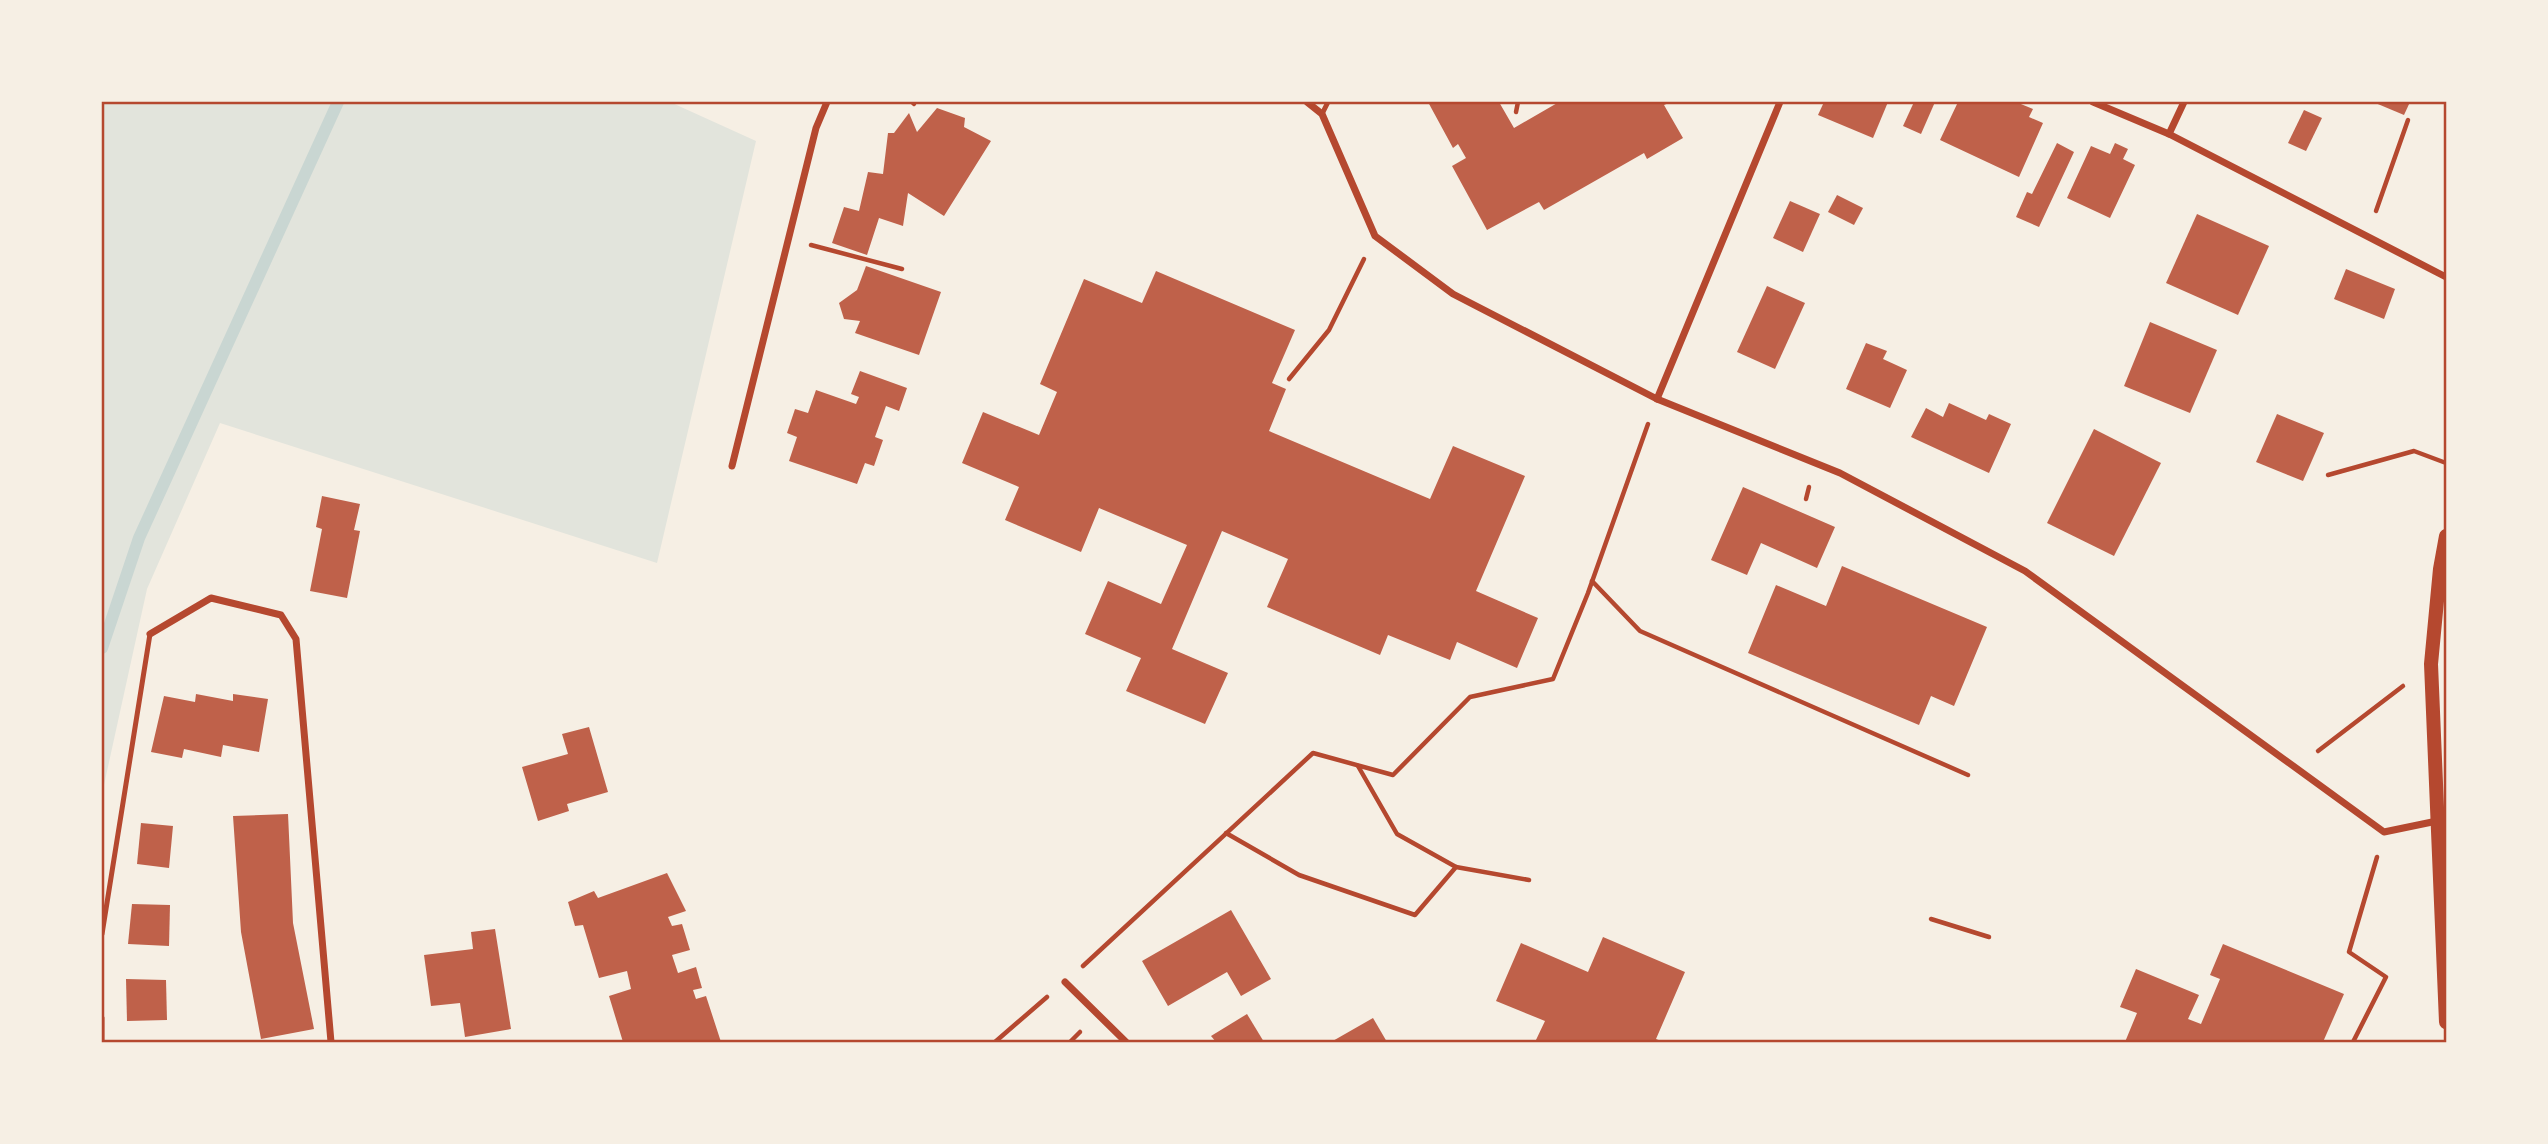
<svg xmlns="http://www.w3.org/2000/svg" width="2548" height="1144" font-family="'Libre Baskerville',serif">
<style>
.green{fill:#e2e4dc}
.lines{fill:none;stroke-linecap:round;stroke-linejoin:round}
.stream{stroke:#c9d6d2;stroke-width:12}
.building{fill:#bf614a}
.path{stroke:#b5482f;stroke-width:4.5}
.service{stroke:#b5482f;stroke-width:5}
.minor{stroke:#b5482f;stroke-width:7}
.secondary{stroke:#b5482f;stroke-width:14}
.neatline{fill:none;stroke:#b5482f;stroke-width:2.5}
</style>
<rect width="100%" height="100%" fill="#f6efe4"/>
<!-- green -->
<path class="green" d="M 102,102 L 670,102 L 756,141 L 657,563 L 220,423 L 147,589 L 102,794 Z"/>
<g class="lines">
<!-- stream -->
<path class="stream" d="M 102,648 L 139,538 L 338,102"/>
</g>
<!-- building -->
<g class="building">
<path d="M 1428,102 L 1499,102 L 1514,128 L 1559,102 L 1565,104 L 1569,102 L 1671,102 L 1664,105 L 1683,138 L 1647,159 L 1644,153 L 1544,210 L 1539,202 L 1487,230 L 1452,166 L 1466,158 L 1458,144 L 1453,148 Z"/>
<path d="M 1824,102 L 1888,102 L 1873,138 L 1818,115 Z"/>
<path d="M 1914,102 L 1935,102 L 1921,134 L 1903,126 Z"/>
<path d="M 1958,102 L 2016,102 L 2033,109 L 2029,117 L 2043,123 L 2019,177 L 1940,140 Z"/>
<path d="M 2373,102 L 2410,102 L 2404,115 Z"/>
<path d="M 937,108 L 965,118 L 964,127 L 991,141 L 944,216 L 908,193 L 903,226 L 879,218 L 867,255 L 832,243 L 844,207 L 859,211 L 868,172 L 883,174 L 888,133 L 894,133 L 909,113 L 917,132 Z"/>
<path d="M 2304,110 L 2322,118 L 2306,151 L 2288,143 Z"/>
<path d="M 2057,143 L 2074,152 L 2039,227 L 2016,217 L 2027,192 L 2032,194 Z"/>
<path d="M 2115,143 L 2128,149 L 2123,159 L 2135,165 L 2110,218 L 2067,198 L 2091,146 L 2110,154 Z"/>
<path d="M 1837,195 L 1863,208 L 1854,225 L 1828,212 Z"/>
<path d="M 1790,201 L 1820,214 L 1803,252 L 1773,238 Z"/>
<path d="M 2197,214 L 2269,246 L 2238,315 L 2166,283 Z"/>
<path d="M 866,266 L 941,292 L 919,355 L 855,333 L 860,321 L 844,319 L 839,303 L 857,290 Z"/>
<path d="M 2346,269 L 2395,289 L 2384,319 L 2334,299 Z"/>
<path d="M 1156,271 L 1295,330 L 1272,383 L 1286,389 L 1269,431 L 1430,499 L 1453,446 L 1525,476 L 1476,591 L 1538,618 L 1517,668 L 1457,642 L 1450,660 L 1388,635 L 1380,655 L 1267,607 L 1288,559 L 1222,531 L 1172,649 L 1228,673 L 1205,724 L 1126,691 L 1141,658 L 1085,634 L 1108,581 L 1161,604 L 1187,545 L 1099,508 L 1081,552 L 1005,520 L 1019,487 L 962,463 L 983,412 L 1039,435 L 1057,392 L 1040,384 L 1084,279 L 1142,303 Z"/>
<path d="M 1767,286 L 1805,303 L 1775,369 L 1737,352 Z"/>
<path d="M 2150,322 L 2217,350 L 2190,413 L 2124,386 Z"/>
<path d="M 1866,343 L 1887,351 L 1883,359 L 1907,370 L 1890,408 L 1846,389 Z"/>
<path d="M 860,371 L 907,388 L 899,411 L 886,406 L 875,437 L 883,440 L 874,466 L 865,463 L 857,484 L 789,461 L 797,437 L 787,433 L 795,409 L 808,413 L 816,390 L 856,404 L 859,397 L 851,394 Z"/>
<path d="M 1949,403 L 1986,420 L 1989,414 L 2011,424 L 1989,473 L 1911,437 L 1926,408 L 1943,417 Z"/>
<path d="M 2277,414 L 2324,433 L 2303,481 L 2256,462 Z"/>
<path d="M 2094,429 L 2161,463 L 2114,556 L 2047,523 Z"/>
<path d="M 1743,487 L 1835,527 L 1817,568 L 1761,543 L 1747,575 L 1711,560 Z"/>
<path d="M 322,496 L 360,504 L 354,530 L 360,531 L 347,598 L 310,591 L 322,529 L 316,527 Z"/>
<path d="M 1842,566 L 1987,627 L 1954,706 L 1931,696 L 1919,725 L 1748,653 L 1776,585 L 1826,606 Z"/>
<path d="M 196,694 L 233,701 L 233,694 L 268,699 L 259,752 L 223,745 L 221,757 L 184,749 L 182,758 L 151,752 L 164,696 L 195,702 Z"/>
<path d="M 589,727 L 608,792 L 567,804 L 569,811 L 538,821 L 522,767 L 568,754 L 562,734 Z"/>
<path d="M 288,814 L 293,923 L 314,1029 L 261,1039 L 241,932 L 233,816 Z"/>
<path d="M 141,823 L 173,826 L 169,868 L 137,864 Z"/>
<path d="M 667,873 L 686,911 L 668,917 L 672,926 L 682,924 L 690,950 L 672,955 L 678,973 L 696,967 L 702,988 L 693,990 L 696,999 L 706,996 L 721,1042 L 623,1042 L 609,996 L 631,989 L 627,971 L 599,978 L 583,925 L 575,926 L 568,902 L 594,891 L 598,898 Z"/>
<path d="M 132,904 L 170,905 L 169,946 L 128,944 Z"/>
<path d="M 1231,910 L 1271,979 L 1241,996 L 1227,972 L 1168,1006 L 1142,961 Z"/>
<path d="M 495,929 L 511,1029 L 465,1037 L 460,1003 L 431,1006 L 424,955 L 473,949 L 471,932 Z"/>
<path d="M 1603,937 L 1685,972 L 1656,1039 L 1664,1042 L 1535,1042 L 1545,1021 L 1496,1001 L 1521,943 L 1588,972 Z"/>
<path d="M 2223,944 L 2344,994 L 2323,1042 L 2125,1042 L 2137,1013 L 2120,1007 L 2136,969 L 2199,995 L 2188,1019 L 2201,1024 L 2220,979 L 2210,975 Z"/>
<path d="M 126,979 L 166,980 L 167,1020 L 127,1021 Z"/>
<path d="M 1247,1014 L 1264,1042 L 1216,1042 L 1211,1036 Z"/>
<path d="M 1373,1018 L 1387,1042 L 1331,1042 Z"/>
</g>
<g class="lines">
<!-- path -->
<g class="path">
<path d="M 912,102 L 914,104"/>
<path d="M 1516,112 L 1518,102"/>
<path d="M 2376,211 L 2408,120"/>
<path d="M 811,245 L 902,269"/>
<path d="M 1289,379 L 1329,330 L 1364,259"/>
<path d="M 2328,475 L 2414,451 L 2446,463"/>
<path d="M 1806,499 L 1809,487"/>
<path d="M 1592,581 L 1640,631 L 1968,775"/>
<path d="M 2318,751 L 2403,686"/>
<path d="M 1358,766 L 1397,834 L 1456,867"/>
<path d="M 1226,833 L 1299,875 L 1415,915 L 1456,867 L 1529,880"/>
<path d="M 1931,919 L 1989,937"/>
<path d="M 1083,966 L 1313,753 L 1393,775 L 1470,697 L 1553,679 L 1588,593 L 1648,424"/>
<path d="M 995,1042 L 1047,997"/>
<path d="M 1070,1042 L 1080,1032"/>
<path d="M 2353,1042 L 2386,977 L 2349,952 L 2377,857"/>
</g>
<!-- service -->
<g class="service">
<path d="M 1322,114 L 1328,102"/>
<path d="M 102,934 L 150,634"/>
<path d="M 102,1018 L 102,1042"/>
</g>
<!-- minor -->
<g class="minor">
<path d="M 1307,102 L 1322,114 L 1375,236 L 1453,294 L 1657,399 L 1840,473 L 2025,571 L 2384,832 L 2437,821"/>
<path d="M 2093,102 L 2169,134 L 2446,277"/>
<path d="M 2169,134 L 2184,102"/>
<path d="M 1657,399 L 1780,102"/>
<path d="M 732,466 L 816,128 L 827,102"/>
<path d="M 150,634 L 211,598 L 281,615 L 296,639 L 331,1042"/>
<path d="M 1065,982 L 1126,1042"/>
</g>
<!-- secondary -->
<path class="secondary" d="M 2446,536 L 2440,569 L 2431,664 L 2446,1022"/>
</g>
<!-- border -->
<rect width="2548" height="1144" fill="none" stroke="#f6efe4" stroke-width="206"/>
<rect x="103" y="103" width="2342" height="938" class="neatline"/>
</svg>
